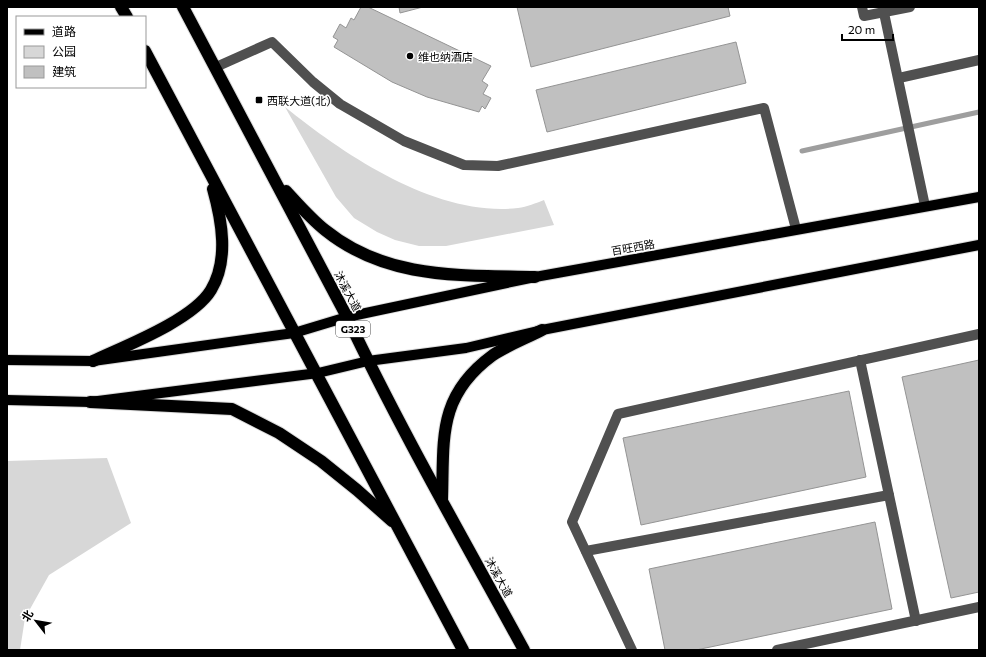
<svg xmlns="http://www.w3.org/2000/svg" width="986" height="657" font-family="Commissioner,'Noto Sans SC',sans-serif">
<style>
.green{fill:#d7d7d7}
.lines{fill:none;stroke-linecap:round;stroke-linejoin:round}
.stream{stroke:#9e9e9e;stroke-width:5}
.building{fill:#c0c0c0;stroke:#949494}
.major-casing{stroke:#dbdbdb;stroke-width:12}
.highway-casing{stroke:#dbdbdb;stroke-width:14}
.minor{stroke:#505050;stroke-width:10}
.major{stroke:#000;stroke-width:10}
.highway{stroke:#000;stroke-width:12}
.poi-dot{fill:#000;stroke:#fff;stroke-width:1.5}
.labels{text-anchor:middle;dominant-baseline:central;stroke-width:3;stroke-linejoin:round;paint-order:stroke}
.shield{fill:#fff;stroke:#4c4c4c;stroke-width:1}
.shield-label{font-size:10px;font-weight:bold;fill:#000}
.poi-label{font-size:11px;fill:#000;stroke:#fff;text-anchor:start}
.street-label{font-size:11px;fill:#000;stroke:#fff}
</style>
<rect width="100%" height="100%" fill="#fff"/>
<!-- green -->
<g class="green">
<path d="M 285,107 C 346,156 436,217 518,208 C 527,207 536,203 544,200 L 554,225 L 446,246 L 419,246 L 395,240 L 377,232 L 354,218 L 336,197 Z"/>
<path d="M 107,458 L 131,523 L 49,575 L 25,618 L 20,650 L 7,650 L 7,461 Z"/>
</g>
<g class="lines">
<!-- stream -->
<path class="stream" d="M 802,151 L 979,112"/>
</g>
<!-- building -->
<g class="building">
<path d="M 361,7 L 368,7 L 491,66 L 482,81 L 488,85 L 483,94 L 491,98 L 485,109 L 482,106 L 479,112 L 427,97 L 392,82 L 334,47 L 338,40 L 333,37 L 340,24 L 346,28 L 351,18 L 354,20 Z"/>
<path d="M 399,7 L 423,7 L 400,13 Z"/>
<path d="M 517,7 L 728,7 L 730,16 L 531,67 Z"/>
<path d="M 736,42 L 746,83 L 547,132 L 536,90 Z"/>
<path d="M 979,360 L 979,592 L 951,598 L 902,377 Z"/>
<path d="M 849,391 L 866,477 L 641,525 L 623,438 Z"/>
<path d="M 875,522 L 892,609 L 696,650 L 665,650 L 649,569 Z"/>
</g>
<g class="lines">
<defs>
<g id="major">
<path d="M 7,360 L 93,361 L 294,333 L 347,317 L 535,277 L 979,197"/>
<path d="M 7,400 L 90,402 L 318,373 L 368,361 L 466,348 L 542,330 L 979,245"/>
</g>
<g id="highway">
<path d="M 121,7 L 127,17"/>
<path d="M 183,7 L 347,317 C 401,431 464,540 524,650"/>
<path d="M 145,51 L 463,650"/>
<path d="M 286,191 C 298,204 311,219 325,230 C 387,280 460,275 535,277"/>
<path d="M 93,361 C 125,346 193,320 211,290 C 229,260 222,221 213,189"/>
<path d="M 90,402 L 232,409 L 279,433 L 321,461 L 357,490 L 392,521"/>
<path d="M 442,500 C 444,438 437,396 493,355 C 508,345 527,338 542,330"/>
</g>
</defs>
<!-- major casing -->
<use href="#major" class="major-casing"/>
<!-- highway casing -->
<use href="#highway" class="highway-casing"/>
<!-- minor -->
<g class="minor">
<path d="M 862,7 L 864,16 L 910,7"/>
<path d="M 884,13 L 925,206"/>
<path d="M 216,67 L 272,42 L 313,82 L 340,104 L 404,141 L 464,165 L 498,166 L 764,108 L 796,229"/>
<path d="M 899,78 L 979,60"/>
<path d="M 860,360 L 916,621"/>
<path d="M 586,551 L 889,495"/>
<path d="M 632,650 L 572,522 L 618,414 L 979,334"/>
<path d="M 777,650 L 979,607"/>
</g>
<!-- major -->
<use href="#major" class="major"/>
<!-- highway -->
<use href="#highway" class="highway"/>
</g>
<!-- markers -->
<g class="poi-dot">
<circle cx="410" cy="56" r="4"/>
<rect x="255" y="96" width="8" height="8" rx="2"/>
</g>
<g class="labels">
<!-- shield labels -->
<rect class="shield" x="336" y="321" width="34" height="16" rx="3"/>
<g class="shield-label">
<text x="353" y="329">G323</text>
</g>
<!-- poi labels -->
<g class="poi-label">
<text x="418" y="56">维也纳酒店</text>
<text x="267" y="100">西联大道(北)</text>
</g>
<!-- street labels -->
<g class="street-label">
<text transform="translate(633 247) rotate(-10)">百旺西路</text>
<text transform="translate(348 291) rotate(62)">沐溪大道</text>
<text transform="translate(499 577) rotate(61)">沐溪大道</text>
</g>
</g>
<!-- border -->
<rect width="986" height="657" fill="none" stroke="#000000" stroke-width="16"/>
<!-- legend -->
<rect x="16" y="16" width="130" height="72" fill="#ffffff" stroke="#999999"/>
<rect x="24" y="29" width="20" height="6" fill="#000000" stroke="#999999"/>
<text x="52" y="36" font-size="12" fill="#000000">道路</text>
<rect x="24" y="46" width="20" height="12" fill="#d7d7d7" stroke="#999999"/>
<text x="52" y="56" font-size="12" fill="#000000">公园</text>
<rect x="24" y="66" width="20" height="12" fill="#c0c0c0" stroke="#999999"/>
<text x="52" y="76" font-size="12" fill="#000000">建筑</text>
<!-- north arrow -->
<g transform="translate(36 621) rotate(301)" stroke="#ffffff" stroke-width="3" paint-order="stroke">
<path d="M0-3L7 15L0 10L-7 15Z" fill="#000000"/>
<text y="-6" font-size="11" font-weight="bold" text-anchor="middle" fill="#000000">北</text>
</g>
<!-- scale -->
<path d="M842 34v6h51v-6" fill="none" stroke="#000000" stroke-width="2"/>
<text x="848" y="34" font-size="12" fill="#000000" stroke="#ffffff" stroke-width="3" paint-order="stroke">20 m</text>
</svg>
